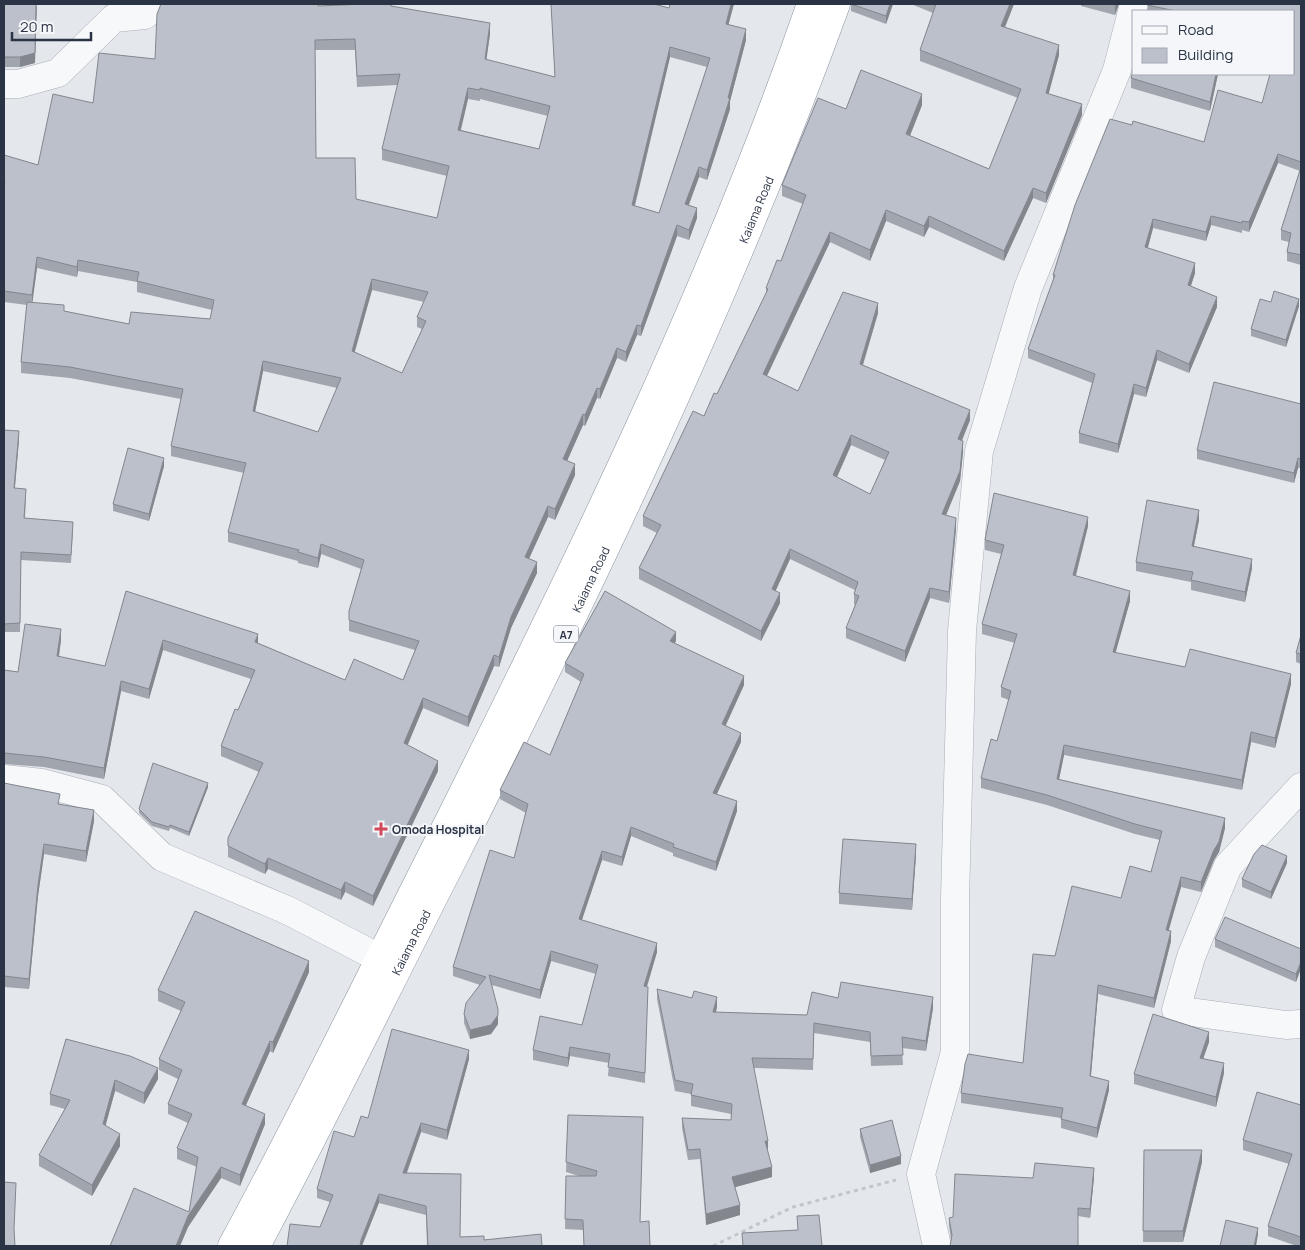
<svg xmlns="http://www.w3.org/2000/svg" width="1305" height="1250" font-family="Manrope,sans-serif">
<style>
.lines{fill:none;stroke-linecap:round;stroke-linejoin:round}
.minor-casing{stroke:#a9aeb7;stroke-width:29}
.highway-casing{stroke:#8b94a3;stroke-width:29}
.path{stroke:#c2c5cb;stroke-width:3;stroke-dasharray:4 4;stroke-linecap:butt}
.minor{stroke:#f7f8fa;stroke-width:28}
.highway{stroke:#fff;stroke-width:28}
.wall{fill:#a1a5ae;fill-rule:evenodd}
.shaded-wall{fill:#83868d}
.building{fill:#bbc0ca;stroke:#83868d;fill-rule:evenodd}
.poi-dot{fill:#d1495b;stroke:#f4f6f9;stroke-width:2}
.labels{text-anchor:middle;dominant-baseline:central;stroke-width:4;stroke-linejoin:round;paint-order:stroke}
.shield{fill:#f4f6f9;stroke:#676e7b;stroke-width:1}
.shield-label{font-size:11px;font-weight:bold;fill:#2b3445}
.street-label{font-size:12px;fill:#2b3445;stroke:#f4f6f9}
.poi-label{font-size:12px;font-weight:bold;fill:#2b3445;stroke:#f4f6f9;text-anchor:start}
</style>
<rect width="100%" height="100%" fill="#e4e7ec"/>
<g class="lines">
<defs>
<g id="minor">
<path d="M 4,84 L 18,84 L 58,73 L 114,18 L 145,15 L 148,4"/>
<path d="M 4,779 L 42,783 L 102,799 L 162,857 L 289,911 L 379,958"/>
<path d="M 1301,787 L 1228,866 L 1191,957 L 1176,1010 L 1286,1025 L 1301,1024"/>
<path d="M 937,1246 L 921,1174 L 955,1052 L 955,899 L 962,631 L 979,451 L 1028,288 L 1117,70 L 1134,4"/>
</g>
<g id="highway">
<path d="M 232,1246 C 306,1111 372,972 442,835 C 578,564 712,290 811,4"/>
<path id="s1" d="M 256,1246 C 324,1118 387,988 453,859 C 593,580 729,298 836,4"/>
</g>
</defs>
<!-- minor casing -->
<use href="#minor" class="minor-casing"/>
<!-- highway casing -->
<use href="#highway" class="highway-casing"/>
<!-- path -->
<path class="path" d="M 713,1246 L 793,1207 L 896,1180"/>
<!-- minor -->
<use href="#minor" class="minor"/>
<!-- highway -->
<use href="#highway" class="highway"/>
</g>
<!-- wall -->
<g class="wall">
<path d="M 4,4 L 35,63 L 20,67 L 4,67 Z"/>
<path d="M 254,4 L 318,6 L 391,6 L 490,34 L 486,60 L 555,77 L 551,4 L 654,4 L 669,8 L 670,4 L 734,4 L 728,24 L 746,40 L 730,101 L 730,109 L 707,180 L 699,177 L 689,205 L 697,218 L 689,240 L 677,236 L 641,336 L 637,335 L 626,362 L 617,358 L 600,399 L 597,398 L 585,426 L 583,425 L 567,461 L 575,475 L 555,520 L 548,517 L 529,559 L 537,573 L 511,628 L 499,667 L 494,666 L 468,727 L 423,708 L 407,745 L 438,771 L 373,906 L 345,892 L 341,900 L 268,869 L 265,874 L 228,857 L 228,838 L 259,772 L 221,756 L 221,746 L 238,710 L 251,679 L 163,650 L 149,699 L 121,691 L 104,779 L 44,767 L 4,764 L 4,670 L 18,672 L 61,640 L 59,657 L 105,666 L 126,591 L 258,643 L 345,680 L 403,680 L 415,650 L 349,631 L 349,611 L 361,569 L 321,554 L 318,568 L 298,563 L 298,561 L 228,542 L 228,532 L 244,473 L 171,456 L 171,446 L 181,399 L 70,378 L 21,373 L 21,362 L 27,305 L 4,302 L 4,155 L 38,165 L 93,103 L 155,59 ZM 315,50 L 355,50 L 357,87 L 398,85 L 382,149 L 382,160 L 447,176 L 437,218 L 356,199 L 316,158 ZM 670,57 L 707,67 L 659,213 L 635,206 ZM 468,99 L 480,101 L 480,99 L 548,116 L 539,149 L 461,130 ZM 37,268 L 77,277 L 78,271 L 137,282 L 137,292 L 212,310 L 210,319 L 129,324 L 64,311 L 32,302 ZM 372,290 L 424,302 L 417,317 L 417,327 L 422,329 L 402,373 L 354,352 ZM 263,371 L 337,388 L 318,432 L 255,412 Z"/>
<path d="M 851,4 L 893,4 L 886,24 L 851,11 Z"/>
<path d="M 911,4 L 1014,4 L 1005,27 L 1059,55 L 1048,94 L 1082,115 L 1046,203 L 1033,198 L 1004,261 L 929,227 L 924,237 L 886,221 L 870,261 L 830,242 L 767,376 L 798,391 L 878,313 L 863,365 L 970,420 L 962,441 L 963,452 L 960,481 L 946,515 L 956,528 L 949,603 L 930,598 L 905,662 L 846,638 L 846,628 L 855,605 L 854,604 L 854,594 L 855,590 L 790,559 L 775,591 L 780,603 L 761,641 L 639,579 L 639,568 L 657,533 L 643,526 L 643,516 L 717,394 L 766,294 L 766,288 L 781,261 L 803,204 L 782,196 L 782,185 L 846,109 L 922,105 L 910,136 L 989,169 L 1018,98 L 920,61 L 920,50 L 933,13 ZM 851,445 L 885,460 L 870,494 L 837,477 Z"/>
<path d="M 1081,4 L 1119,4 L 1115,15 L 1081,6 Z"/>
<path d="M 1148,4 L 1301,4 L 1301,265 L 1287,261 L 1287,252 L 1289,242 L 1281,240 L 1281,230 L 1300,171 L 1278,163 L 1249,232 L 1242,230 L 1242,233 L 1211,225 L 1206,241 L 1153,228 L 1148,248 L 1195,273 L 1191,286 L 1217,307 L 1189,373 L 1157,360 L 1146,397 L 1134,394 L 1118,453 L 1079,443 L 1079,433 L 1092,383 L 1028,358 L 1028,349 L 1053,281 L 1053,275 L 1132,125 L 1204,142 L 1262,103 L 1294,11 L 1147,11 Z"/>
<path d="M 1218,74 L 1210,111 L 1131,88 L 1131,78 Z"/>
<path d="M 1271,302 L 1299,306 L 1286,347 L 1251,336 L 1251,329 Z"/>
<path d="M 1301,404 L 1301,468 L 1298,468 L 1294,483 L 1197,459 L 1197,450 Z"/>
<path d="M 4,430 L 19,439 L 15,488 L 26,497 L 25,518 L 73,530 L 71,563 L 21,560 L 20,632 L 4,632 Z"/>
<path d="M 164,466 L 149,521 L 113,511 L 113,504 Z"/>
<path d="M 1199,520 L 1194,546 L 1252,568 L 1245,602 L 1191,590 L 1191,582 L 1136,571 L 1136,562 Z"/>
<path d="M 1088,526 L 1076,576 L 1130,601 L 1115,653 L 1185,667 L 1291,684 L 1275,748 L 1251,742 L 1242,790 L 1064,755 L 1059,779 L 1225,828 L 1219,852 L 1214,860 L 1201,892 L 1181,887 L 1168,930 L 1171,941 L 1154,1008 L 1098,994 L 1091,1076 L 1109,1090 L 1097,1138 L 1061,1128 L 1061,1118 L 961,1103 L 961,1093 L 1023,1063 L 1055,956 L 1151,872 L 1160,840 L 1135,834 L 1047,805 L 981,788 L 981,778 L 997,741 L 1009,700 L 1001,697 L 1001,687 L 1015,643 L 982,634 L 982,624 L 1001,554 L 985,550 L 985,540 Z"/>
<path d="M 1301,635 L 1301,664 L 1296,662 L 1296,653 Z"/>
<path d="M 676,641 L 674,643 L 744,685 L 726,725 L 741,742 L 717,794 L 737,811 L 716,871 L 673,856 L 673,853 L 631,836 L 622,866 L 602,860 L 582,920 L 657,952 L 647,987 L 645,1083 L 608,1076 L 609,1063 L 570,1056 L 568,1067 L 533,1060 L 533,1050 L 582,1025 L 596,974 L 551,961 L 540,999 L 492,985 L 498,1018 L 498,1024 L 491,1034 L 470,1039 L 464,1023 L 464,1014 L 480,985 L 453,976 L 453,967 L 514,858 L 526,813 L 500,799 L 500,790 L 550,755 L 581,682 L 565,672 L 565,663 Z"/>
<path d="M 4,783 L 60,804 L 94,821 L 86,862 L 44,854 L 38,896 L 29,989 L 4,987 Z"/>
<path d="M 208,787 L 189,836 L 170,828 L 169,831 L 152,826 L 139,813 L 139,809 Z"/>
<path d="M 916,855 L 912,910 L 839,904 L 839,893 Z"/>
<path d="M 1287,863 L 1271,899 L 1242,887 L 1242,879 Z"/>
<path d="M 1215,939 L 1301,949 L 1296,982 L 1215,947 Z"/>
<path d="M 309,972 L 273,1053 L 270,1051 L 246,1105 L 265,1124 L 240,1186 L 221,1178 L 188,1227 L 180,1246 L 110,1246 L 189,1212 L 197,1167 L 177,1159 L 177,1148 L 188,1123 L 168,1114 L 168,1104 L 178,1079 L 159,1070 L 159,1059 L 181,1011 L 158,1001 L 158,990 Z"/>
<path d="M 657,989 L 717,1007 L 716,1012 L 807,1015 L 838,998 L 933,1008 L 926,1051 L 902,1048 L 903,1065 L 871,1066 L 870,1042 L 814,1033 L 813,1070 L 754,1068 L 772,1177 L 735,1187 L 740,1215 L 706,1225 L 700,1159 L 688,1160 L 682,1128 L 682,1118 L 731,1120 L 731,1114 L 691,1106 L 691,1094 L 675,1091 L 657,999 Z"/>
<path d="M 66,1039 L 158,1079 L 144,1104 L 115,1091 L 105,1126 L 120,1146 L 92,1196 L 39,1166 L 39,1155 L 65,1109 L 50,1105 L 50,1094 Z"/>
<path d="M 1209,1042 L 1203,1058 L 1224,1073 L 1216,1107 L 1134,1084 L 1134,1074 Z"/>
<path d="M 469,1059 L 447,1140 L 421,1132 L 407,1173 L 460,1237 L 542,1246 L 427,1246 L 426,1215 L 379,1203 L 320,1227 L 330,1202 L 317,1198 L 317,1189 L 368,1118 Z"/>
<path d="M 1301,1105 L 1301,1246 L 1297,1246 L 1268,1236 L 1268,1226 L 1289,1164 L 1243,1150 L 1243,1140 Z"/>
<path d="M 568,1115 L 640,1222 L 650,1246 L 584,1246 L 583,1230 L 565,1229 L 566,1176 L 579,1176 L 566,1172 Z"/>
<path d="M 860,1129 L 901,1164 L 870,1173 L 860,1137 Z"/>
<path d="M 1144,1150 L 1202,1162 L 1183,1242 L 1143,1242 Z"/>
<path d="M 1094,1177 L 1090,1218 L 1078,1216 L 951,1239 L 949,1226 L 949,1218 L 953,1217 L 1033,1178 Z"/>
</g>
<!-- shaded-wall -->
<g class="shaded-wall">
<path d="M 37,4 L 35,63 L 20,67 L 20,57 Z"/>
<path d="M 731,4 L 734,4 L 726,34 L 726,24 Z"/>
<path d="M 890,4 L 893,4 L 886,24 L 886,16 Z"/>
<path d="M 1010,4 L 1014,4 L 1001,37 L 1001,26 Z"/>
<path d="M 1116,4 L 1119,4 L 1115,15 L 1115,5 Z"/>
<path d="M 490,23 L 490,34 L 485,70 L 485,59 Z"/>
<path d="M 746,29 L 746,40 L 730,101 L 730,109 L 707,180 L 707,170 L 728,98 Z"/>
<path d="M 1059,45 L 1059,55 L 1046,104 L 1046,93 Z"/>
<path d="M 670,47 L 670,57 L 632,216 L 632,205 Z"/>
<path d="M 1216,74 L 1218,74 L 1210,111 L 1210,102 Z"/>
<path d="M 468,88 L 468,99 L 458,140 L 458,130 Z"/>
<path d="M 922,94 L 922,105 L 906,145 L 906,134 Z"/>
<path d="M 1082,104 L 1082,115 L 1046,203 L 1046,193 Z"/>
<path d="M 1278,154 L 1278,163 L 1249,232 L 1249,222 Z"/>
<path d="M 699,167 L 699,177 L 685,214 L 685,204 Z"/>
<path d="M 1033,188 L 1033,198 L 1004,261 L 1004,251 Z"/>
<path d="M 697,208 L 697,218 L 689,240 L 689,230 Z"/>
<path d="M 886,210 L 886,221 L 870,261 L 870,250 Z"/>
<path d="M 929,216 L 929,227 L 924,237 L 924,226 Z"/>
<path d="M 1211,216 L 1211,225 L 1206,241 L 1206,232 Z"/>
<path d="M 1153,219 L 1153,228 L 1145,257 L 1145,247 Z"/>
<path d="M 677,225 L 677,236 L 641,336 L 641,326 Z"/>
<path d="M 830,232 L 830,242 L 763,384 L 763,374 Z"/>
<path d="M 37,257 L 37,268 L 32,306 L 32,295 Z"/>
<path d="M 78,260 L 78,271 L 77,277 L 77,267 Z"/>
<path d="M 1195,263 L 1195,273 L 1188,294 L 1188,285 Z"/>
<path d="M 372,279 L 372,290 L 352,362 L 352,351 Z"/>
<path d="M 1217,297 L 1217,307 L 1189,373 L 1189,364 Z"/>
<path d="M 1299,299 L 1299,306 L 1286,347 L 1286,340 Z"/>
<path d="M 878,303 L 878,313 L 860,374 L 860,364 Z"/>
<path d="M 637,325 L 637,335 L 626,362 L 626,352 Z"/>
<path d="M 617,348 L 617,358 L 600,399 L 600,389 Z"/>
<path d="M 1157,350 L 1157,360 L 1146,397 L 1146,388 Z"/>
<path d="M 263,361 L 263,371 L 253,422 L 253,411 Z"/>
<path d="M 1134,384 L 1134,394 L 1118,453 L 1118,444 Z"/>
<path d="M 597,388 L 597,398 L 585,426 L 585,415 Z"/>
<path d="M 970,410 L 970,420 L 958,449 L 958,439 Z"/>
<path d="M 583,414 L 583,425 L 563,470 L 563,459 Z"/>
<path d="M 19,431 L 19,439 L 14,496 L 14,488 Z"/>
<path d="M 851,435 L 851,445 L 833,486 L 833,475 Z"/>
<path d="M 963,441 L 963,452 L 960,481 L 942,525 L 942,514 Z"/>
<path d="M 164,458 L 164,466 L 149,521 L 149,514 Z"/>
<path d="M 1298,458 L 1298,468 L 1294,483 L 1294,473 Z"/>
<path d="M 575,464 L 575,475 L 555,520 L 555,509 Z"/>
<path d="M 548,506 L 548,517 L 525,567 L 525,557 Z"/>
<path d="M 1199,510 L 1199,520 L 1192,555 L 1192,546 Z"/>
<path d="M 1088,517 L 1088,526 L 1073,585 L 1073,575 Z"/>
<path d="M 956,518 L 956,528 L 949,603 L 949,592 Z"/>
<path d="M 321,544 L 321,554 L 318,568 L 318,558 Z"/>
<path d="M 790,549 L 790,559 L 772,599 L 772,589 Z"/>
<path d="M 1252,559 L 1252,568 L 1245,602 L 1245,592 Z"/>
<path d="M 537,562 L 537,573 L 511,628 L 499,667 L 499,657 L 511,617 Z"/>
<path d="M 930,588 L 930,598 L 905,662 L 905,651 Z"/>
<path d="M 1130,591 L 1130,601 L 1113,662 L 1113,652 Z"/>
<path d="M 780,593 L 780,603 L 761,641 L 761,631 Z"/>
<path d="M 61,629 L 61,640 L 57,667 L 57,656 Z"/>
<path d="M 676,632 L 676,641 L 670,651 L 670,641 Z"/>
<path d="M 258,634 L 258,644 L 255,642 Z"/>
<path d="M 163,640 L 163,650 L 149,699 L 149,689 Z"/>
<path d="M 494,655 L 494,666 L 468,727 L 468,717 Z"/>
<path d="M 1291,674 L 1291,684 L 1275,748 L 1275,738 Z"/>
<path d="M 744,676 L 744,685 L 722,733 L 722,724 Z"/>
<path d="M 121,681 L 121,691 L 104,779 L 104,768 Z"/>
<path d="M 423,698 L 423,708 L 404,754 L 404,743 Z"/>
<path d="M 1251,732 L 1251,742 L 1242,790 L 1242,780 Z"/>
<path d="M 741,733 L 741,742 L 713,802 L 713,793 Z"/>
<path d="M 1064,745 L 1064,755 L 1057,789 L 1057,779 Z"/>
<path d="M 438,761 L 438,771 L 373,906 L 373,896 Z"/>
<path d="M 208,783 L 208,787 L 189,836 L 189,832 Z"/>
<path d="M 737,801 L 737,811 L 716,871 L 716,862 Z"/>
<path d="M 94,810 L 94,821 L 86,862 L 86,851 Z"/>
<path d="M 1225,818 L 1225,828 L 1219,852 L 1214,860 L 1201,892 L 1201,882 Z"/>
<path d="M 631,827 L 631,836 L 622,866 L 622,857 Z"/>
<path d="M 44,844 L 44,854 L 38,896 L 29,989 L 29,979 L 38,885 Z"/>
<path d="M 916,844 L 916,855 L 912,910 L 912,899 Z"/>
<path d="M 602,851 L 602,860 L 579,928 L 579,919 Z"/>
<path d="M 1287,856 L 1287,863 L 1271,899 L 1271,892 Z"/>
<path d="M 268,858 L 268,869 L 265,874 L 265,864 Z"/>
<path d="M 1181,877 L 1181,887 L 1166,940 L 1166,930 Z"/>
<path d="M 345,882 L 345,892 L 341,900 L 341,890 Z"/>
<path d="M 1171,931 L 1171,941 L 1154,1008 L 1154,998 Z"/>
<path d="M 657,943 L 657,952 L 644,995 L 644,986 Z"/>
<path d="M 551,951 L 551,961 L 540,999 L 540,990 Z"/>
<path d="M 309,961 L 309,972 L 273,1053 L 273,1042 Z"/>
<path d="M 1301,962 L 1301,969 L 1296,982 L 1296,974 Z"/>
<path d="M 1098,985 L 1098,994 L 1090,1086 L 1090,1076 Z"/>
<path d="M 717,997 L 717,1007 L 713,1022 L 713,1012 Z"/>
<path d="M 933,997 L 933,1008 L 926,1051 L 926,1041 Z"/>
<path d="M 498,1009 L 498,1024 L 491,1034 L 470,1039 L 470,1030 Z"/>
<path d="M 1209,1032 L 1209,1042 L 1200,1068 L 1200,1058 Z"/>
<path d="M 270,1041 L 270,1051 L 242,1114 L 242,1104 Z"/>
<path d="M 570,1047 L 570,1056 L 568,1067 L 568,1058 Z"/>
<path d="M 469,1050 L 469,1059 L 447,1140 L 447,1130 Z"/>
<path d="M 1224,1063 L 1224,1073 L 1216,1107 L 1216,1097 Z"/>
<path d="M 158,1068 L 158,1079 L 144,1104 L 144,1093 Z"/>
<path d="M 115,1080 L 115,1091 L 103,1135 L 103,1124 Z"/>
<path d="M 1109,1081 L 1109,1090 L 1097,1138 L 1097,1128 Z"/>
<path d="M 265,1114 L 265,1124 L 240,1186 L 240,1175 Z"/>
<path d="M 421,1123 L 421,1132 L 403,1182 L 403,1173 Z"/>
<path d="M 120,1134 L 120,1146 L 92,1196 L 92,1185 Z"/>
<path d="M 765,1141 L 768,1141 L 768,1151 Z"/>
<path d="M 1202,1150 L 1202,1162 L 1183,1242 L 1183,1231 Z"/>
<path d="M 901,1156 L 901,1164 L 870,1173 L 870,1165 Z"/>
<path d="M 221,1167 L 221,1178 L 188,1227 L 180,1246 L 176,1246 L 188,1216 Z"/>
<path d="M 772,1167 L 772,1177 L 732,1188 L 732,1177 Z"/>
<path d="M 1094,1168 L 1094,1177 L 1090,1218 L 1090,1209 Z"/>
<path d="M 379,1194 L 379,1203 L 362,1246 L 360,1246 L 361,1240 Z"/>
<path d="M 740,1205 L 740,1215 L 706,1225 L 706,1214 Z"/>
<path d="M 1258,1228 L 1258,1235 L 1256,1246 L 1254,1246 Z"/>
</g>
<!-- building -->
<g class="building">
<path d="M 4,4 L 36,4 L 35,53 L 20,57 L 4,57 Z"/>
<path d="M 161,4 L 318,4 L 318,6 L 364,4 L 391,4 L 391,6 L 490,23 L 485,59 L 555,77 L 551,4 L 654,4 L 669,8 L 670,4 L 731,4 L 726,24 L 746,29 L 728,98 L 730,98 L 707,170 L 699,167 L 685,204 L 697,208 L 689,230 L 677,225 L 641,326 L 637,325 L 626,352 L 617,348 L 600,389 L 597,388 L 585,415 L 583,414 L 563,459 L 575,464 L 555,509 L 548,506 L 525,557 L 537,562 L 511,617 L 499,657 L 494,655 L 468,717 L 423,698 L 404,743 L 438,761 L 373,896 L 345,882 L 341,890 L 268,858 L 265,864 L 228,846 L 228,838 L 263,763 L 221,746 L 235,709 L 238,710 L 255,670 L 163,640 L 149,689 L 121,681 L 104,768 L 44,757 L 4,753 L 4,670 L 18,672 L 25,624 L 61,629 L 57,656 L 105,666 L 126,591 L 258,634 L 255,642 L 345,680 L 354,659 L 403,680 L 419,641 L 349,620 L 349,611 L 364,560 L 321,544 L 318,558 L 298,552 L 299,550 L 228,532 L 246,463 L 171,446 L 183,389 L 70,367 L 21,362 L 27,302 L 64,305 L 64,311 L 129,324 L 131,312 L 210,319 L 214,300 L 137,281 L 139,272 L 78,260 L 77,267 L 37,257 L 32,295 L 4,291 L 4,186 L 5,183 L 4,183 L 4,155 L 38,165 L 53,94 L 93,103 L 99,53 L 155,59 L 157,14 ZM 355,39 L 357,76 L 400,74 L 382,149 L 449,166 L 437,218 L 356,199 L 355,158 L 316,158 L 315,40 ZM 670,47 L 710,58 L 659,213 L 632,205 ZM 468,88 L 480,90 L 480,88 L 550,106 L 539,149 L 458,130 ZM 372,279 L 428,292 L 417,317 L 426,321 L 402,373 L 352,351 ZM 263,361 L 341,378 L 318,432 L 253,411 Z"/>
<path d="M 851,4 L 890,4 L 886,16 Z"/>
<path d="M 936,4 L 1010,4 L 1001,26 L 1059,45 L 1046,93 L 1082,104 L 1046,193 L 1033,188 L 1004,251 L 929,216 L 924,226 L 886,210 L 870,250 L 830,232 L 763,374 L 798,391 L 843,292 L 878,303 L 860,364 L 970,410 L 958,439 L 963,441 L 960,471 L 942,514 L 956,518 L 949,592 L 930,588 L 905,651 L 846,628 L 859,596 L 854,594 L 858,582 L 790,549 L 772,589 L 780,593 L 761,631 L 639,568 L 661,525 L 643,516 L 693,411 L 704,416 L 714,393 L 717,394 L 768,289 L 766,288 L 777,260 L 781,261 L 806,195 L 782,185 L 818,98 L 846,109 L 861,70 L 922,94 L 906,134 L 989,169 L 1021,89 L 920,50 ZM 851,435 L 889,452 L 870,494 L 833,475 Z"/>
<path d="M 1148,4 L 1301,4 L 1301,162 L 1278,154 L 1249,222 L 1242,221 L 1242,223 L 1211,216 L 1206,232 L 1153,219 L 1145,247 L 1195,263 L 1188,285 L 1217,297 L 1189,364 L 1157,350 L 1146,388 L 1134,384 L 1118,444 L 1079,433 L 1095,374 L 1028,349 L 1055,275 L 1053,275 L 1075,205 L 1110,119 L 1132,125 L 1133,121 L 1204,142 L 1218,90 L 1262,103 L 1270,74 L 1294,74 L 1294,11 L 1176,11 L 1147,5 Z"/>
<path d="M 1134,68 L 1134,74 L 1216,74 L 1210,102 L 1131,78 Z"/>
<path d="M 1301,167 L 1301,255 L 1287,252 L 1291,233 L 1281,230 Z"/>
<path d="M 1274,291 L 1299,299 L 1286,340 L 1251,329 L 1260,299 L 1271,302 Z"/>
<path d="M 1214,382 L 1301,404 L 1301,459 L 1298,458 L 1294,473 L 1197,450 Z"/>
<path d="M 4,430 L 19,431 L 14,488 L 26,489 L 24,518 L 73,522 L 71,555 L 21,552 L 20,623 L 4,624 Z"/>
<path d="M 128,448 L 164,458 L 149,514 L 113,504 Z"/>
<path d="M 994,493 L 1088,517 L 1073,575 L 1130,591 L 1113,652 L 1185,667 L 1190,649 L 1291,674 L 1275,738 L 1251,732 L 1242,780 L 1064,745 L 1057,779 L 1225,818 L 1219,842 L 1214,850 L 1201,882 L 1181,877 L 1166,930 L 1171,931 L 1154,998 L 1098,985 L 1090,1076 L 1109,1081 L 1097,1128 L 1061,1119 L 1063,1108 L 961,1093 L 965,1064 L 968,1054 L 1023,1063 L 1033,954 L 1055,956 L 1072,886 L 1121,898 L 1130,866 L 1151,872 L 1162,831 L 1135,824 L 1047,795 L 981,778 L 991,739 L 997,741 L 1011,691 L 1001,687 L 1017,634 L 982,624 L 1004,545 L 985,540 Z"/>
<path d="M 1147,500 L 1199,510 L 1192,546 L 1252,559 L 1245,592 L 1191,580 L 1193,572 L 1136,562 Z"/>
<path d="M 605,591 L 676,632 L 670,641 L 744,676 L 722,724 L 741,733 L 713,793 L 737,801 L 716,862 L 673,847 L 674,844 L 631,827 L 622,857 L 602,851 L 579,919 L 657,943 L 644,986 L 648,987 L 645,1073 L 608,1067 L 610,1054 L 570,1047 L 568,1058 L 533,1050 L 540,1016 L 582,1025 L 598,965 L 551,951 L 540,990 L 489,975 L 498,1009 L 498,1015 L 491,1025 L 470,1030 L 464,1014 L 466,1003 L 486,977 L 453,967 L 490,850 L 514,858 L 528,804 L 500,790 L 524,742 L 550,755 L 584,674 L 565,663 Z"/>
<path d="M 1301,635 L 1301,654 L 1296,653 Z"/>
<path d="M 153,763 L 208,783 L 189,832 L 170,825 L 169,827 L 152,822 L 139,809 Z"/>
<path d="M 4,783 L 60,794 L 58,804 L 94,810 L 86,851 L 44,844 L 38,885 L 29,979 L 4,976 Z"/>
<path d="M 843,839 L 916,844 L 912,899 L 839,893 Z"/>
<path d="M 1262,845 L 1287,856 L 1271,892 L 1242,879 L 1254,854 Z"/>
<path d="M 195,911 L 309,961 L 273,1042 L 270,1041 L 242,1104 L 265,1114 L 240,1175 L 221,1167 L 188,1216 L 176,1246 L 110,1246 L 134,1188 L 189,1212 L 198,1157 L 177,1148 L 192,1114 L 168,1104 L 182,1070 L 159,1059 L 185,1002 L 158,990 Z"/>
<path d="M 1225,917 L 1301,949 L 1301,962 L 1296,974 L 1215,939 Z"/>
<path d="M 841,982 L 933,997 L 926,1041 L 902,1037 L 903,1055 L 871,1056 L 870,1032 L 814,1023 L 813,1059 L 752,1058 L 768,1141 L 765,1141 L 772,1167 L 732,1177 L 740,1205 L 706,1214 L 700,1149 L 688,1150 L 682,1118 L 731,1120 L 732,1104 L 691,1095 L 693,1084 L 675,1080 L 657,989 L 692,998 L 694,991 L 717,997 L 713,1012 L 807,1015 L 812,992 L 838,998 Z"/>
<path d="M 1153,1014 L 1209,1032 L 1200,1058 L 1224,1063 L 1216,1097 L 1134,1074 Z"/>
<path d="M 392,1029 L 469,1050 L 447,1130 L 421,1123 L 403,1173 L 461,1174 L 460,1237 L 484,1236 L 484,1240 L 541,1234 L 542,1246 L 428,1246 L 426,1206 L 379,1194 L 361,1240 L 360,1246 L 287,1246 L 290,1224 L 320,1227 L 333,1195 L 317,1189 L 334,1131 L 354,1137 L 361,1116 L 368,1118 Z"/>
<path d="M 66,1039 L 130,1056 L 158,1068 L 144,1093 L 115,1080 L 103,1124 L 120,1134 L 92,1185 L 39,1155 L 70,1100 L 50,1094 Z"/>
<path d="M 1257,1092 L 1301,1105 L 1301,1237 L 1268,1226 L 1292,1154 L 1243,1140 Z"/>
<path d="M 568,1115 L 643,1117 L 640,1222 L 649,1221 L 650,1246 L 584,1246 L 583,1220 L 565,1219 L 566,1176 L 596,1176 L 597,1171 L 566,1162 Z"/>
<path d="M 892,1120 L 901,1156 L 870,1165 L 860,1129 Z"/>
<path d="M 1144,1150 L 1202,1150 L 1183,1231 L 1143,1231 Z"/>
<path d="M 1035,1163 L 1094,1168 L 1090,1209 L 1078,1208 L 1078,1246 L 950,1246 L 952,1235 L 949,1218 L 953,1217 L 955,1174 L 1033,1178 Z"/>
<path d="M 4,1182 L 16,1183 L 14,1229 L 15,1246 L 4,1246 Z"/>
<path d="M 819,1215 L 822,1246 L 743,1246 L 742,1233 L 798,1230 L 797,1216 Z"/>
<path d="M 1226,1220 L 1258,1228 L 1254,1246 L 1220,1246 Z"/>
</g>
<!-- markers -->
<path class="poi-dot" d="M378.5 821.5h5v5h5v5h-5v5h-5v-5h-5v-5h5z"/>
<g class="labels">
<!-- shield labels -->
<rect class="shield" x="553.5" y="625.5" width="25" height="17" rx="4"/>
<g class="shield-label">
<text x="566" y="634">A7</text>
</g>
<!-- street labels -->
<g class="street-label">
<text stroke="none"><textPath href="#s1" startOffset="1151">Kaiama Road</textPath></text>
<text stroke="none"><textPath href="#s1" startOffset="746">Kaiama Road</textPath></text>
<text stroke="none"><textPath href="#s1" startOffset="341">Kaiama Road</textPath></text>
</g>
<!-- poi labels -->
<g class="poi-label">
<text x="392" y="829">Omoda Hospital</text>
</g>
</g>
<!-- border -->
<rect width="1305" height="1250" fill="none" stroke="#2b3445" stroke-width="10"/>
<!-- legend -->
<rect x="1132" y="10" width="162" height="65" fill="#f4f6f9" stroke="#a4a8b1"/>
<rect x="1142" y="26" width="25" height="8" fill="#f7f8fa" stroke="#a4a8b1"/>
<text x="1178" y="35" font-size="15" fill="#2b3445">Road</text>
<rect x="1142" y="48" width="25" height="15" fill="#bbc0ca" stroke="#a4a8b1"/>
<text x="1178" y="60" font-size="15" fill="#2b3445">Building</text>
<!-- scale -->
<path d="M12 32v8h79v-8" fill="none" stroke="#2b3445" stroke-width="2.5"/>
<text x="20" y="32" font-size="15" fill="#2b3445" stroke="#f4f6f9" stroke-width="4" paint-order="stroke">20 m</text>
</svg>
